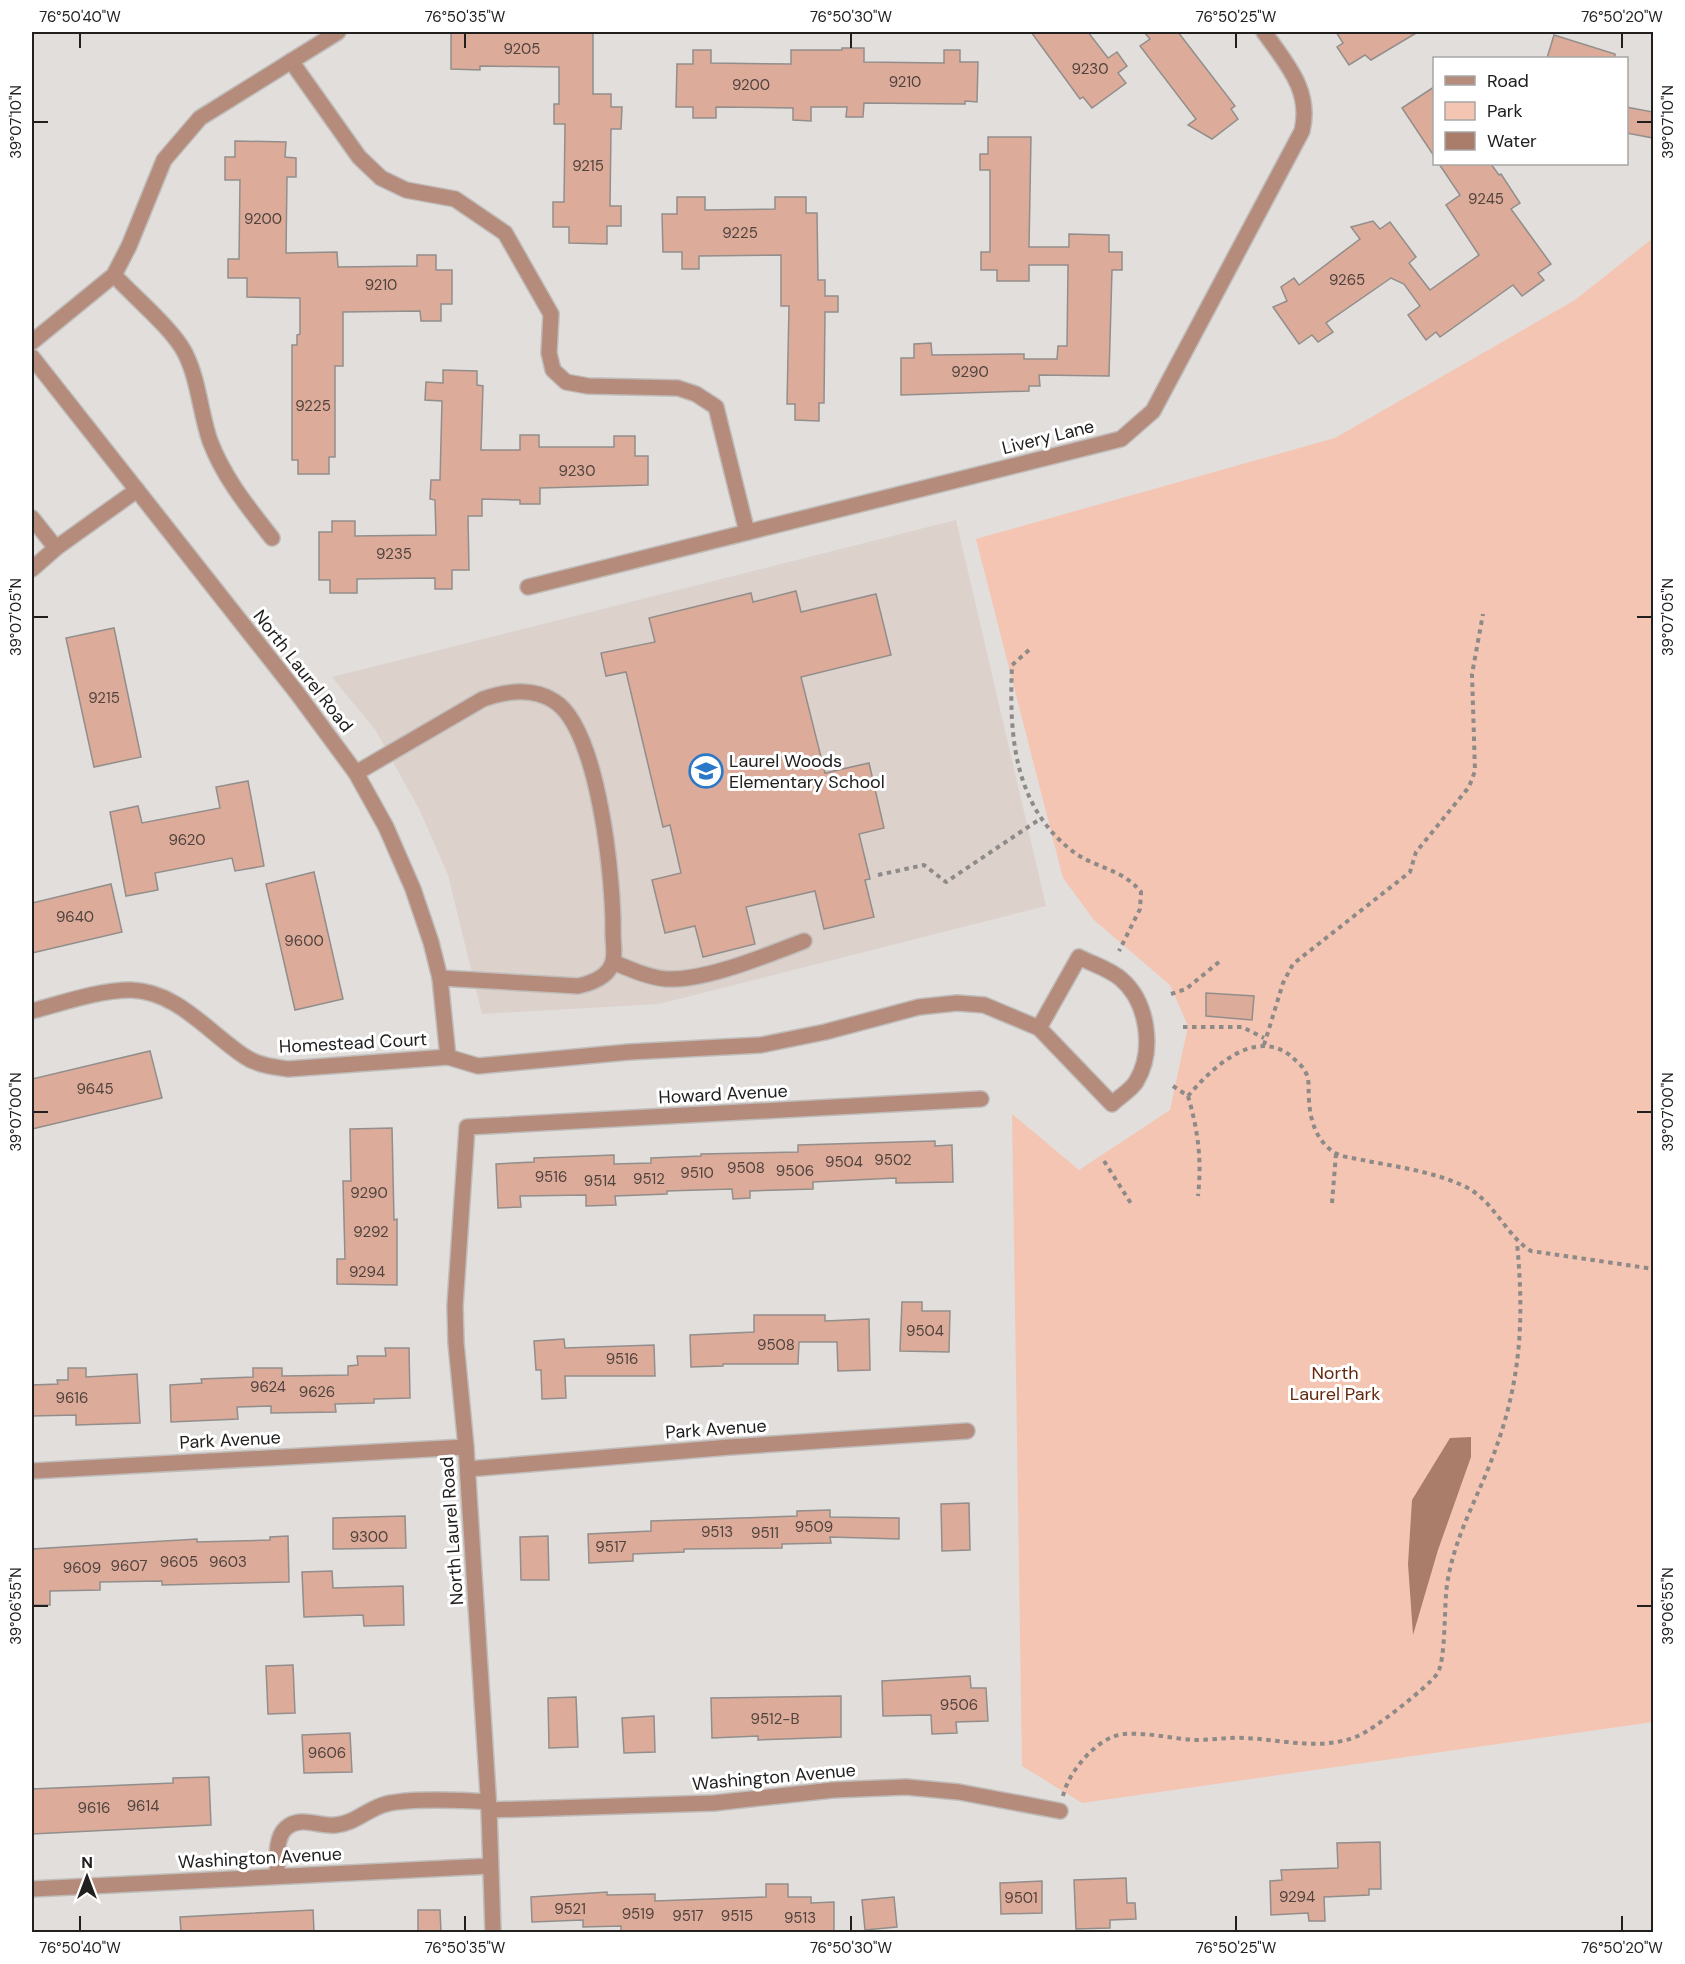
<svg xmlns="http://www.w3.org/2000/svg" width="1685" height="1964" font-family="'DM Sans',sans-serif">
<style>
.built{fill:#ddd1cc}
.green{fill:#f4c5b3}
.water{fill:#aa7d6b}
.building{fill:#dcab99;stroke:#928e8c;stroke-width:1.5}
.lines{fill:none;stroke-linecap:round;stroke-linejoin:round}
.minor-casing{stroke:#bfbcba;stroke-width:18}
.path{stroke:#8d8a88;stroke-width:4;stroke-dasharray:4.5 4.5;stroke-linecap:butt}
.minor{stroke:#b58c7c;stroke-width:15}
.ticks{fill:none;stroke:#22201f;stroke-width:2}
.labels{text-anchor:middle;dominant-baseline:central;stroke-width:6;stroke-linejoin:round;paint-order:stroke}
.number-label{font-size:15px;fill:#50433e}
.street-label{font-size:18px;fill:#22201f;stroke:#fff}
.poi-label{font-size:18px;fill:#22201f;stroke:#fff;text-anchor:start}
.park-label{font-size:18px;fill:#63280e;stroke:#fff}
.neatline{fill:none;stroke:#22201f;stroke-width:2}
.ticks-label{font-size:15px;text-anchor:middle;fill:#22201f}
</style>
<rect width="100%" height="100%" fill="#e2dedc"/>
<!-- built -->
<path class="built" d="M 956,520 L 1046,906 L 659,1004 L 482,1014 L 448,875 L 420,811 L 376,731 L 332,677 Z"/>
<!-- green -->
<path class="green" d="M 1653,238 L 1653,1722 L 1082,1803 L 1022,1766 L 1012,1114 L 1079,1170 L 1170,1110 L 1188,1026 L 1170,985 L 1094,920 L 1063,878 L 976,539 L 1335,438 L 1575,300 Z"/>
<!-- water -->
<path class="water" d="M 1471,1437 L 1471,1457 L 1438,1550 L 1413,1635 L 1408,1564 L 1412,1500 L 1450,1438 Z"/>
<!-- building -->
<g class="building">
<path d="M 451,32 L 593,32 L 593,94 L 611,94 L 611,107 L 622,107 L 621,129 L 611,129 L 610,206 L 621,206 L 621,226 L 607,226 L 607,244 L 569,243 L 569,227 L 553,227 L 553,202 L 564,202 L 565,124 L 554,124 L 554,104 L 559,104 L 559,67 L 480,66 L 480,70 L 451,69 Z"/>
<path d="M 1031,32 L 1088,32 L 1108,58 L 1117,52 L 1127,66 L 1118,73 L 1126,83 L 1092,108 L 1083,97 L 1080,99 Z"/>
<path d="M 1144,32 L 1178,32 L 1235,106 L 1231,109 L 1238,119 L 1212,139 L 1188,125 L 1196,119 L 1140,46 L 1150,39 Z"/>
<path d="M 1336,32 L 1418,32 L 1371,60 L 1365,55 L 1349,65 L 1337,47 L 1343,43 Z"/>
<path d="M 1554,35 L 1615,54 L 1615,58 L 1547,58 Z"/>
<path d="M 842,48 L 864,48 L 864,62 L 944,63 L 944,50 L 960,50 L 960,62 L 978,62 L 977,102 L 965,101 L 965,104 L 864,103 L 863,117 L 846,117 L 847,107 L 811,107 L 811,121 L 793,120 L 793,108 L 716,107 L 716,118 L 693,118 L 693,107 L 676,107 L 677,64 L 693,64 L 693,50 L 711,50 L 711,63 L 791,64 L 791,50 L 842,50 Z"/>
<path d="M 1434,87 L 1434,156 L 1402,108 Z"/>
<path d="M 1626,107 L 1653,112 L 1653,138 L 1626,133 Z"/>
<path d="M 988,137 L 1031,137 L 1029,247 L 1069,247 L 1069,234 L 1109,235 L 1109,252 L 1122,252 L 1122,270 L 1112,270 L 1109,376 L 1039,375 L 1040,386 L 1029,386 L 1029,391 L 901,395 L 901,358 L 914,358 L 914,344 L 931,343 L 932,355 L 1024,354 L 1024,359 L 1057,359 L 1058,346 L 1067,346 L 1068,265 L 1029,265 L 1029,281 L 997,281 L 997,270 L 981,270 L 981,252 L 990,252 L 990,170 L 980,170 L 980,154 L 988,154 Z"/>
<path d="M 235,141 L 286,142 L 285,157 L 296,158 L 296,177 L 287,177 L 286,253 L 337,252 L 338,267 L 417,266 L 417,255 L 436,255 L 436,270 L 452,270 L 452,304 L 441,304 L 441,321 L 421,321 L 420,311 L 343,312 L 343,366 L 335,366 L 335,457 L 329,457 L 329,474 L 298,474 L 298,460 L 292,460 L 292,345 L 297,345 L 297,335 L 300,334 L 300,298 L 247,297 L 247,278 L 228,278 L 228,259 L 239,259 L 240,180 L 225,180 L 225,157 L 235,157 Z"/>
<path d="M 1439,164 L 1491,164 L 1499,175 L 1501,174 L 1520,203 L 1511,209 L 1551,264 L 1538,273 L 1544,280 L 1522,296 L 1513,285 L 1440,337 L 1436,332 L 1426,340 L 1408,315 L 1420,306 L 1404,284 L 1391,278 L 1326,323 L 1333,332 L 1318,342 L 1312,335 L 1299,344 L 1273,307 L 1287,301 L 1281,287 L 1294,278 L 1299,285 L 1360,239 L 1351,227 L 1373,221 L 1380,229 L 1390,222 L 1416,257 L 1409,263 L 1430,290 L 1479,255 L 1446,205 L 1460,195 Z"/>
<path d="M 677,197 L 705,197 L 705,210 L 775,209 L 775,197 L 806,197 L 806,213 L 817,213 L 818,280 L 825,280 L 825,296 L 838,296 L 838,312 L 825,312 L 824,403 L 819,403 L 819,421 L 795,420 L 795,404 L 787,404 L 789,306 L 781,306 L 781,255 L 699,256 L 699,269 L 682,269 L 682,252 L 663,252 L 662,214 L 677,214 Z"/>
<path d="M 443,370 L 477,371 L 477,385 L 483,386 L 481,450 L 520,450 L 520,435 L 539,435 L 539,447 L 614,447 L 614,436 L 635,436 L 635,456 L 648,456 L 648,485 L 540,488 L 540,504 L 520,504 L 520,500 L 482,499 L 482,516 L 468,516 L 469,570 L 452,570 L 452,589 L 435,589 L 435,578 L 357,579 L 357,593 L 330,593 L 330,580 L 319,580 L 319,532 L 332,532 L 332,521 L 355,521 L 355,536 L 436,535 L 435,500 L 430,499 L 431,480 L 440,480 L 442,401 L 425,400 L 426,382 L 443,383 Z"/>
<path d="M 796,591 L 801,612 L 876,594 L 891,655 L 801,677 L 825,773 L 869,763 L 884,828 L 859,834 L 870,879 L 865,880 L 874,917 L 824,929 L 815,891 L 746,907 L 755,944 L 703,957 L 695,926 L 665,933 L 652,880 L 681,873 L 670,825 L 663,827 L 626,672 L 606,676 L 601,653 L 655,642 L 649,618 L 751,593 L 753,602 Z"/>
<path d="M 114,628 L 141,757 L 94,767 L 66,638 Z"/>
<path d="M 248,781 L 264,866 L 235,871 L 232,858 L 155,873 L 158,890 L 126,896 L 110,812 L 138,806 L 142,823 L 220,808 L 216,787 Z"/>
<path d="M 314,872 L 343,999 L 295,1010 L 266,884 Z"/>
<path d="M 111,884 L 122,932 L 32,953 L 32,903 Z"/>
<path d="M 1206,993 L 1254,996 L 1252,1020 L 1206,1016 Z"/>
<path d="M 150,1051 L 162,1098 L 32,1129 L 32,1079 Z"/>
<path d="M 392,1128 L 394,1220 L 397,1219 L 397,1285 L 337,1284 L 337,1259 L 345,1259 L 343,1181 L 351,1181 L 350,1129 Z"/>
<path d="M 935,1141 L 935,1146 L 952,1145 L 953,1182 L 896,1183 L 896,1178 L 813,1182 L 813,1189 L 750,1191 L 750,1198 L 733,1199 L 732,1189 L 667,1191 L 667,1194 L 615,1196 L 616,1205 L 586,1206 L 586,1195 L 520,1196 L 521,1207 L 498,1208 L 496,1164 L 534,1162 L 534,1158 L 614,1155 L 614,1164 L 651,1163 L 651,1158 L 701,1156 L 701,1154 L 798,1152 L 798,1145 Z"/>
<path d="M 902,1302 L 922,1302 L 922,1311 L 950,1311 L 949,1352 L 900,1351 Z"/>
<path d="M 754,1315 L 825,1315 L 825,1321 L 869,1319 L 870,1370 L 838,1371 L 837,1342 L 799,1342 L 798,1364 L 723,1364 L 723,1366 L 691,1367 L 690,1335 L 754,1332 Z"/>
<path d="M 564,1339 L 565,1348 L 654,1345 L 655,1376 L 565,1376 L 566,1398 L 542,1399 L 541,1370 L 536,1370 L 534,1341 Z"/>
<path d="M 385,1348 L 409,1348 L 410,1398 L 374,1399 L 374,1403 L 335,1404 L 336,1412 L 271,1413 L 271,1406 L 237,1407 L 238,1419 L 171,1422 L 170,1385 L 202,1383 L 201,1379 L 253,1377 L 253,1368 L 282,1368 L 282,1376 L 348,1375 L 348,1366 L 358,1365 L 357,1356 L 386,1356 Z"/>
<path d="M 68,1368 L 86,1368 L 86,1377 L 137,1374 L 140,1423 L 76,1425 L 76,1415 L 32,1416 L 32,1385 L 58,1384 L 57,1380 L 68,1380 Z"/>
<path d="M 969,1503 L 970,1550 L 942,1551 L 941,1504 Z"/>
<path d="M 830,1510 L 830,1517 L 899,1518 L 899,1539 L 830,1537 L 831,1543 L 782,1544 L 782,1548 L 684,1549 L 684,1552 L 633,1554 L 633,1561 L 589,1563 L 588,1534 L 651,1531 L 651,1521 L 797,1516 L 797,1511 Z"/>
<path d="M 405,1516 L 406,1548 L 333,1549 L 333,1518 Z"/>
<path d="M 288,1536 L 289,1582 L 162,1585 L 162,1581 L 100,1582 L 100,1590 L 50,1591 L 50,1605 L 32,1605 L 32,1549 L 197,1539 L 197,1542 L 270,1540 L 270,1537 Z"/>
<path d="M 548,1536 L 549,1580 L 521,1580 L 520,1537 Z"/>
<path d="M 332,1571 L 333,1588 L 403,1586 L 404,1625 L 364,1626 L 363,1615 L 304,1617 L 302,1572 Z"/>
<path d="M 293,1665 L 295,1713 L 268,1714 L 266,1666 Z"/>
<path d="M 970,1676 L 971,1688 L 986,1688 L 988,1721 L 956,1722 L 957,1733 L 932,1734 L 931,1715 L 883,1716 L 882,1681 Z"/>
<path d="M 841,1696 L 841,1737 L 758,1740 L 758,1736 L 712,1738 L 711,1698 Z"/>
<path d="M 576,1697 L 578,1747 L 549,1748 L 548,1698 Z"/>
<path d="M 654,1716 L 655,1752 L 624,1753 L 622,1718 Z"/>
<path d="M 350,1733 L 352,1772 L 304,1773 L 302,1735 Z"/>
<path d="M 209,1777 L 211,1825 L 32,1834 L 32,1789 L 173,1783 L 173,1778 Z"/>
<path d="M 1380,1842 L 1381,1889 L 1369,1889 L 1369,1895 L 1324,1897 L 1325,1921 L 1309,1921 L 1308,1913 L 1271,1915 L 1270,1881 L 1282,1880 L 1281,1870 L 1338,1868 L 1337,1843 Z"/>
<path d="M 1126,1878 L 1127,1903 L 1135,1903 L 1136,1919 L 1110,1920 L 1110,1928 L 1076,1929 L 1074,1880 Z"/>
<path d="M 1042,1881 L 1042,1913 L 1001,1914 L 1000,1883 Z"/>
<path d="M 766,1884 L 788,1884 L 788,1897 L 811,1897 L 811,1903 L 834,1902 L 834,1932 L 621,1932 L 621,1926 L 583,1927 L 583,1920 L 532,1922 L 531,1897 L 607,1892 L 607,1895 L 655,1894 L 655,1901 L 766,1897 Z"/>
<path d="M 894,1897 L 897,1927 L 865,1930 L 862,1900 Z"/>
<path d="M 313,1910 L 314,1932 L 181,1932 L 180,1917 Z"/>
<path d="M 418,1910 L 440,1910 L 441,1932 L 418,1932 Z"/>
</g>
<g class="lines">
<defs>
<g id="minor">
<path d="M 291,61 L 359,157 L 381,178 L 406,190 L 455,199 L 505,233 L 551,314 L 549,353 L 553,370 L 566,382 L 588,386 L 678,388 L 696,394 L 716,407 L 747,532"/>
<path d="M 114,275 C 133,296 173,329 185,353 C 199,381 200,412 210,441 C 224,478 248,507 272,538"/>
<path d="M 32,342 L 114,275 L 129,246 L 164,160 L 200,118 L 338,32"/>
<path d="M 32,357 L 297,693 L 356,773 L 386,827 L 413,889 L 431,942 L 440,978 L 448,1057"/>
<path d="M 32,518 L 56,548"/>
<path d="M 32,569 L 56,548 L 137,490"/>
<path d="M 528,587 L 1121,439 L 1153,411 L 1302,131 C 1312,90 1285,62 1264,32"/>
<path d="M 356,773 L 483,699 C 506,691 532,687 554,701 C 599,728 614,883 613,934 C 613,942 615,953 613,961 C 609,977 592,983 578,986 L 440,978"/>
<path d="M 613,962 C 630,969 647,977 666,979 C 706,981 767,955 804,941"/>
<path d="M 32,1011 C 63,1003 98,990 131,990 C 177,991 209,1033 244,1056 C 257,1065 273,1067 288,1069 L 448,1057 L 478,1066 L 629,1052 L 761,1045 L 825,1032 L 919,1007 L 957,1003 L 984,1005 L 1039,1028 L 1112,1104 C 1119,1097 1131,1090 1136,1082 C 1155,1051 1148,1002 1121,979 C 1110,969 1092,964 1079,957 L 1039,1028"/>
<path d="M 468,1469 L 730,1447 L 967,1431"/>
<path d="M 32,1471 L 466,1447"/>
<path d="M 489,1810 L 714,1803 L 833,1790 L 906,1787 L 959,1792 L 1060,1811"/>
<path d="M 277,1876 C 278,1862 274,1839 286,1828 C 300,1815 320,1827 336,1825 C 356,1823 367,1809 386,1804 C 409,1798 464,1800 488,1802"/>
<path d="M 32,1889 L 490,1866"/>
<path d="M 493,1932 L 489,1810 L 466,1447 L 456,1343 L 455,1306 L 467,1127 L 981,1099"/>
</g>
</defs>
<!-- minor casing -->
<use href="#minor" class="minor-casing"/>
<!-- path -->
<g class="path">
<path d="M 1029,650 L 1012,665 C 1009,733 1013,804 1071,850 C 1093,868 1122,868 1141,892 L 1140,909 L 1119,951"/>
<path d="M 878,875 L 924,865 L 946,882 L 1040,819"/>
<path d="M 1171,994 L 1186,989 L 1219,962"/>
<path d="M 1183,1027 L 1242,1027 L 1264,1038"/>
<path d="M 1264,1045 L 1283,983 L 1293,964 L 1410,872 L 1416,852 L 1469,787 L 1475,771 L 1472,674 L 1483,614"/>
<path d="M 1173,1086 L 1188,1096 C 1198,1130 1202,1160 1198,1196"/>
<path d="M 1188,1096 C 1212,1068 1254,1027 1291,1056 C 1296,1061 1303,1066 1306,1073 C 1310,1081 1308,1090 1309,1100 C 1310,1120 1316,1139 1332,1151 C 1341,1158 1356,1158 1367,1161 C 1399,1167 1434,1172 1464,1186 C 1494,1200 1506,1236 1531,1251 L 1654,1269"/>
<path d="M 1104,1161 L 1132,1205"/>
<path d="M 1332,1203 L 1336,1154"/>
<path d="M 1063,1796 C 1068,1772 1098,1736 1124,1734 C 1147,1732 1173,1739 1196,1740 C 1213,1740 1230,1737 1246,1738 C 1284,1740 1321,1751 1358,1736 C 1373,1730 1428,1687 1437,1674 C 1446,1662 1444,1604 1447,1585 C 1453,1543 1472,1508 1488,1469 C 1520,1390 1525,1327 1517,1243"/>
</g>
<!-- minor -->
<use href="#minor" class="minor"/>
</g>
<!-- ticks -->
<path class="ticks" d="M 80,33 L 80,48M 465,33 L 465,48M 851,33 L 851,48M 1236,33 L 1236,48M 1622,33 L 1622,48M 33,122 L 48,122M 1637,122 L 1652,122M 33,617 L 48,617M 1637,617 L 1652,617M 33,1112 L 48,1112M 1637,1112 L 1652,1112M 33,1606 L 48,1606M 1637,1606 L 1652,1606M 80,1916 L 80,1931M 465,1916 L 465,1931M 851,1916 L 851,1931M 1236,1916 L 1236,1931M 1622,1916 L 1622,1931"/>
<!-- icons -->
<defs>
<symbol id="school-ring" viewBox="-11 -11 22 22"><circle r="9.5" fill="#fff" stroke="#2a78c7" stroke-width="1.5"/><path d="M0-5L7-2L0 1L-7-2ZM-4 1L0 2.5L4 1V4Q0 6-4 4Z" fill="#2a78c7"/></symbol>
</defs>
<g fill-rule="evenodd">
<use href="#school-ring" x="687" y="752" width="38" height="38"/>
</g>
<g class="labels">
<!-- number labels -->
<g class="number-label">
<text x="522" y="49">9205</text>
<text x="1090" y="69">9230</text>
<text x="905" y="82">9210</text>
<text x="751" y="85">9200</text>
<text x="588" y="166">9215</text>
<text x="1486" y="199">9245</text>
<text x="263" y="219">9200</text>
<text x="740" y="233">9225</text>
<text x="1347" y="280">9265</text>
<text x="381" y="285">9210</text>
<text x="970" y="372">9290</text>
<text x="313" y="406">9225</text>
<text x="577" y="471">9230</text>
<text x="394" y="554">9235</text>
<text x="104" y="698">9215</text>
<text x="187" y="840">9620</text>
<text x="75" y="917">9640</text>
<text x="304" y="941">9600</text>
<text x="95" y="1089">9645</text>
<text x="893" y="1160">9502</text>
<text x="844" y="1162">9504</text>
<text x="746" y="1168">9508</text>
<text x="795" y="1171">9506</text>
<text x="697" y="1173">9510</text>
<text x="551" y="1177">9516</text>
<text x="649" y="1179">9512</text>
<text x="600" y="1181">9514</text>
<text x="369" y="1193">9290</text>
<text x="371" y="1232">9292</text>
<text x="367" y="1272">9294</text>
<text x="925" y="1331">9504</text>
<text x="776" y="1345">9508</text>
<text x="622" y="1359">9516</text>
<text x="268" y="1387">9624</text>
<text x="317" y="1392">9626</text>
<text x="72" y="1398">9616</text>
<text x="814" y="1527">9509</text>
<text x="717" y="1532">9513</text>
<text x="765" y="1533">9511</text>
<text x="369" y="1537">9300</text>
<text x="611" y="1547">9517</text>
<text x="179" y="1562">9605</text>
<text x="228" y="1562">9603</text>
<text x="129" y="1566">9607</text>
<text x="82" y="1568">9609</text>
<text x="959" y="1705">9506</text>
<text x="775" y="1719">9512-B</text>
<text x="327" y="1753">9606</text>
<text x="143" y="1806">9614</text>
<text x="94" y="1808">9616</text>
<text x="1297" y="1897">9294</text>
<text x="1021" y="1898">9501</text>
<text x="570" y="1909">9521</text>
<text x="638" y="1914">9519</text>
<text x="688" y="1916">9517</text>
<text x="737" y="1916">9515</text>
<text x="800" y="1918">9513</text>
</g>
<!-- street labels -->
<g class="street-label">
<text transform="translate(1048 437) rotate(-14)">Livery Lane</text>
<text transform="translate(303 671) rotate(52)">North Laurel Road</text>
<text transform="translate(353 1043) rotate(-3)">Homestead Court</text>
<text transform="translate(723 1094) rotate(-3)">Howard Avenue</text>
<text transform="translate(716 1429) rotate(-4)">Park Avenue</text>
<text transform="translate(230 1440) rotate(-3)">Park Avenue</text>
<text transform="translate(452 1531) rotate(-94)">North Laurel Road</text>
<text transform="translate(774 1777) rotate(-5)">Washington Avenue</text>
<text transform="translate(260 1858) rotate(-3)">Washington Avenue</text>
</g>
<!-- poi labels -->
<g class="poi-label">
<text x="729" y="761">Laurel Woods<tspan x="729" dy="21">Elementary School</tspan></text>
</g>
<!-- park labels -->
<g class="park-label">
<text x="1335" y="1373">North<tspan x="1335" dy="21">Laurel Park</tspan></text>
</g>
</g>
<!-- border -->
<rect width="1685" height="1964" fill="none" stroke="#ffffff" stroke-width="66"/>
<!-- legend -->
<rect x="1433" y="57" width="195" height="108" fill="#ffffff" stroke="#a7a6a5" stroke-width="1.5"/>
<rect x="1445" y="76" width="30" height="9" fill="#b58c7c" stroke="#a7a6a5" stroke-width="1.5"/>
<text x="1487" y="87" font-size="18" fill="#22201f">Road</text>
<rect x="1445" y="102" width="30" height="18" fill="#f4c5b3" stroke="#a7a6a5" stroke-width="1.5"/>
<text x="1487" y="117" font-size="18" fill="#22201f">Park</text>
<rect x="1445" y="132" width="30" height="18" fill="#aa7d6b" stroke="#a7a6a5" stroke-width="1.5"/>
<text x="1487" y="147" font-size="18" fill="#22201f">Water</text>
<!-- north arrow -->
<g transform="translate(87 1877)" stroke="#ffffff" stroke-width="4.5" paint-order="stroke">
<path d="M0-4.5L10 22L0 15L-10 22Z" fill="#22201f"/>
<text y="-9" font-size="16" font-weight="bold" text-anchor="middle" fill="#22201f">N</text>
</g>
<rect x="33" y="33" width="1619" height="1898" class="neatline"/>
<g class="ticks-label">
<text x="80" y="22">76°50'40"W</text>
<text x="465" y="22">76°50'35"W</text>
<text x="851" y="22">76°50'30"W</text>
<text x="1236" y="22">76°50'25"W</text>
<text x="1622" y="22">76°50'20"W</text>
<text transform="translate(16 122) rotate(-90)" y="5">39°07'10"N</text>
<text transform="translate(1668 122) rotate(-90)" y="5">39°07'10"N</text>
<text transform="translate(16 617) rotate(-90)" y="5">39°07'05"N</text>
<text transform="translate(1668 617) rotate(-90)" y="5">39°07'05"N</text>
<text transform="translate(16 1112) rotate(-90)" y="5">39°07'00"N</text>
<text transform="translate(1668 1112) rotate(-90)" y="5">39°07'00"N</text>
<text transform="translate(16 1606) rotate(-90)" y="5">39°06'55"N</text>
<text transform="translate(1668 1606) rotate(-90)" y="5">39°06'55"N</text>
<text x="80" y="1953">76°50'40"W</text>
<text x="465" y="1953">76°50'35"W</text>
<text x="851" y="1953">76°50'30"W</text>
<text x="1236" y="1953">76°50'25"W</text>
<text x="1622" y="1953">76°50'20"W</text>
</g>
</svg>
